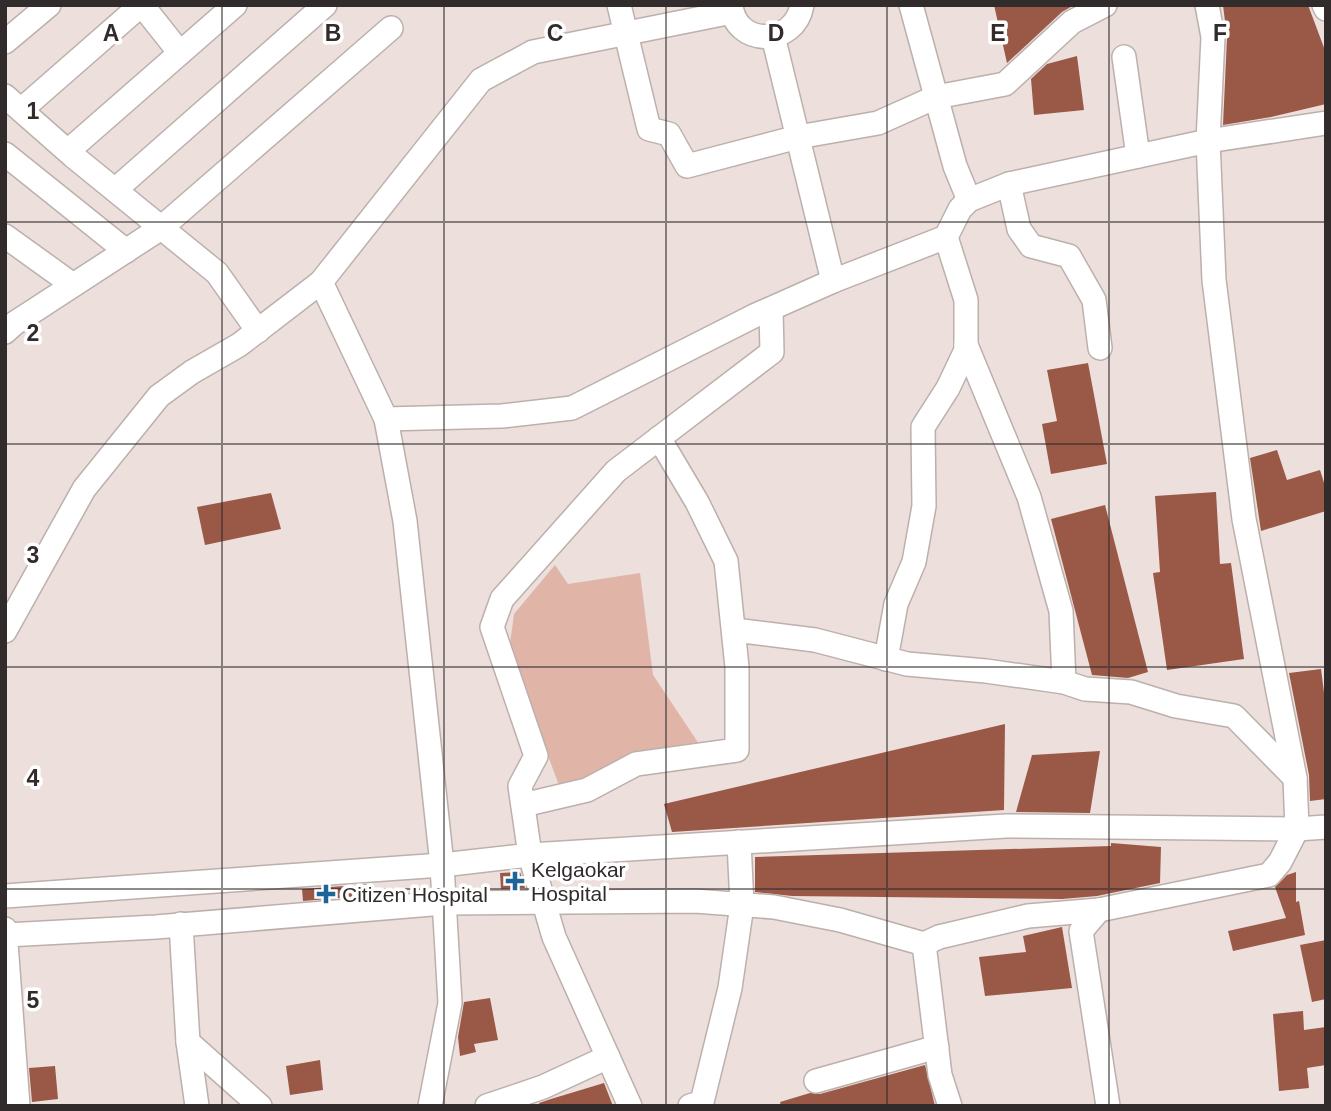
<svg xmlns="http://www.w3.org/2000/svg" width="1331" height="1111" font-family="Arial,sans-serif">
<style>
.green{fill:#e1b4a8}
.building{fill:#9a5847}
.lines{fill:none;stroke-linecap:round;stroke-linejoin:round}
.minor-casing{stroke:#bcb0ac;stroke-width:26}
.minor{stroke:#fff;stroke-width:23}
.grid{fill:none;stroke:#312c2b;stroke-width:2;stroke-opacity:0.55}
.poi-dot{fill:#1d6599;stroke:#fff;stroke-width:2.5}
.labels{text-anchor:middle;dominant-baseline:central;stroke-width:7;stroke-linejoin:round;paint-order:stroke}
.poi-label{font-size:21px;fill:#312c2b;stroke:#fff;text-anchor:start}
.grid-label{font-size:23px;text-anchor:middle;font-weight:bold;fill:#312c2b;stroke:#fff;stroke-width:7;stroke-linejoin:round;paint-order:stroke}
</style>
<rect width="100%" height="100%" fill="#ecdfdc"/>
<!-- green -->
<path class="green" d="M 555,565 L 568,584 L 640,573 L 653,675 L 701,747 L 563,796 L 509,651 L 514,614 Z"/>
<!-- building -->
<g class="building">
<path d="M 994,5 L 1074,5 L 1062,12 L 1007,63 Z"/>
<path d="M 1223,5 L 1308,5 L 1326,53 L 1326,104 L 1271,117 L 1223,125 L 1227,38 Z"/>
<path d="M 1077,56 L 1084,110 L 1034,115 L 1031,79 L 1047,64 Z"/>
<path d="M 1088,363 L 1107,464 L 1051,474 L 1042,424 L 1057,421 L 1047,370 Z"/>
<path d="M 1277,450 L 1287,480 L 1320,470 L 1326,489 L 1326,511 L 1261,531 L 1250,458 Z"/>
<path d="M 1216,492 L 1220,564 L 1231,563 L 1244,659 L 1167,670 L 1153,573 L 1160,572 L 1155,496 Z"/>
<path d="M 271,493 L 281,529 L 205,545 L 197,507 Z"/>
<path d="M 1105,505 L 1148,672 L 1128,678 L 1092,675 L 1051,519 Z"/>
<path d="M 1321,669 L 1326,708 L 1326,799 L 1310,801 L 1309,775 L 1289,673 Z"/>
<path d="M 1005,724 L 1004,810 L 672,832 L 664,804 Z"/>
<path d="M 1100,751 L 1090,813 L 1016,812 L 1032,755 Z"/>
<path d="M 1111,843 L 1161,847 L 1160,883 L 1097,896 L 1062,899 L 792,896 L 755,892 L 755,857 L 1111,846 Z"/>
<path d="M 520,872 L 525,888 L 501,889 L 500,873 Z"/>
<path d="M 1296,872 L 1296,902 L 1299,901 L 1305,935 L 1233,951 L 1228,931 L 1286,918 L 1275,887 L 1287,875 Z"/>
<path d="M 373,884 L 374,895 L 303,901 L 302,889 Z"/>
<path d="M 1062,927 L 1072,988 L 985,996 L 979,957 L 1026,952 L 1023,936 Z"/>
<path d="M 1326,940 L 1326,999 L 1312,1002 L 1300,945 Z"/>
<path d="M 490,998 L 498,1040 L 474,1044 L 476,1052 L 460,1056 L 458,1037 L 464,1002 Z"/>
<path d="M 1303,1011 L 1304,1030 L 1326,1027 L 1326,1065 L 1307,1068 L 1309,1088 L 1279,1091 L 1273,1014 Z"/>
<path d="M 320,1060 L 323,1090 L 290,1095 L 286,1066 Z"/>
<path d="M 925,1065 L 935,1106 L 781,1106 L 780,1102 L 810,1093 L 820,1094 Z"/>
<path d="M 55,1066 L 58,1099 L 32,1102 L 29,1068 Z"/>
<path d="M 604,1083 L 613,1106 L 540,1106 L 539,1103 L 551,1099 Z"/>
</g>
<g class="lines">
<defs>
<g id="minor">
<path d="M 142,5 L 180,53"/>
<path d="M 619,5 L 649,129 L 669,134 L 687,166 L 798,137 L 878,123 L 936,97 L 1005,84 L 1072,22 L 1105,5"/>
<path d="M 731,5 C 735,47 795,47 802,5"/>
<path d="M 911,5 L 955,166 L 969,200"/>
<path d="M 1324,5 L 1326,9"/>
<path d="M 773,36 L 833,281"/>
<path d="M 5,42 L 49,5"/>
<path d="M 1124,57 L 1138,156"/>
<path d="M 5,96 L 73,156 L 217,273 L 258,331"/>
<path d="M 21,110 L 141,5"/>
<path d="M 68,151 L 235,5"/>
<path d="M 5,154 L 126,251"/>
<path d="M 1009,184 L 1019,229 L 1031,246 L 1069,256 L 1094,300 L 1100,348"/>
<path d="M 115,190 L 325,5"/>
<path d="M 5,236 L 73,285"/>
<path d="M 321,282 L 386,419 L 405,521 L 442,865 L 450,1003 L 430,1106"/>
<path d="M 5,332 L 15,323 L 161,228 L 391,28"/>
<path d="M 966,345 L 1029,497 L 1061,611 L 1064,682"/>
<path d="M 386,419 L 502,416 L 572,408 L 754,316 L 833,281 L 946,237 L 960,209 L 969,200 L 1009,184 L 1208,141 L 1326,123"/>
<path d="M 734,630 L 815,640 L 907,664 L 986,671 L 1064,682 L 1085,689 L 1131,692 L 1176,706 L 1234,716 L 1295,778"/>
<path d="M 5,631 L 84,489 L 159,396 L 192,372 L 239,345 L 321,282 L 481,80 L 533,52 L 732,12"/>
<path d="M 886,659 L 896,604 L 914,562 L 924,506 L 923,427 L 948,388 L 966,350 L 966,300 L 946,237"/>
<path d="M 523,805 L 587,790 L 636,764 L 737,750 L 737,667 L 726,561 L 697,502 L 659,438"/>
<path d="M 5,896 L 442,865 L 530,855 L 1006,826 L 1297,829 L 1326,827"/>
<path d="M 181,924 L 188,1042 L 197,1106"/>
<path d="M 5,929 L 18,1106"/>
<path d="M 6,935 L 156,927 L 444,903 L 695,901 L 774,907 L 840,920 L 924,944 L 939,937 L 1028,916 L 1099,910"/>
<path d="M 924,944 L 940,1075 L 950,1106"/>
<path d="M 188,1042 L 260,1106"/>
<path d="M 816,1081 L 937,1047"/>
<path d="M 487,1106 L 543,1087 L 608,1057"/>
<path d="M 630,1106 L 554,937 L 530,855 L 520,786 L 536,756 L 492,627 L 502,599 L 616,471 L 772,352 L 771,309"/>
<path d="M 690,1106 L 702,1102 L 730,988 L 742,905 L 739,842"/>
<path d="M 1108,1106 L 1081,931 L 1099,910 L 1269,875 L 1280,862 L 1297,829 L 1295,778 L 1244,519 L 1214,280 L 1208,141 L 1213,37 L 1207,5"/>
</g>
</defs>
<!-- minor casing -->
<use href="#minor" class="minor-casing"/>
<!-- minor -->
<use href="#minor" class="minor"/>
</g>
<!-- grid -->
<path class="grid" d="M 222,5 L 222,1106M 444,5 L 444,1106M 666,5 L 666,1106M 887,5 L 887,1106M 1109,5 L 1109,1106M 5,222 L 1326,222M 5,444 L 1326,444M 5,667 L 1326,667M 5,889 L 1326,889"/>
<!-- markers -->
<g class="poi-dot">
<path d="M511.5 870.5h7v7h7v7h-7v7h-7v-7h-7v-7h7z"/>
<path d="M322.5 883.5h7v7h7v7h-7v7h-7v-7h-7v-7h7z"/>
</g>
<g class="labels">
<!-- poi labels -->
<g class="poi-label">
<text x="531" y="869">Kelgaokar<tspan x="531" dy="24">Hospital</tspan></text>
<text x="342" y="894">Citizen Hospital</text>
</g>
</g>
<g class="grid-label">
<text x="111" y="41">A</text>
<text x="333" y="41">B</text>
<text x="555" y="41">C</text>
<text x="776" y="41">D</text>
<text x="998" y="41">E</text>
<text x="1220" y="41">F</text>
<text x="33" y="119">1</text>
<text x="33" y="341">2</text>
<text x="33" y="563">3</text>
<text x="33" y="786">4</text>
<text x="33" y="1008">5</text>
</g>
<!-- border -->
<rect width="1331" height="1111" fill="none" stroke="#312c2b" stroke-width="14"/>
</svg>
